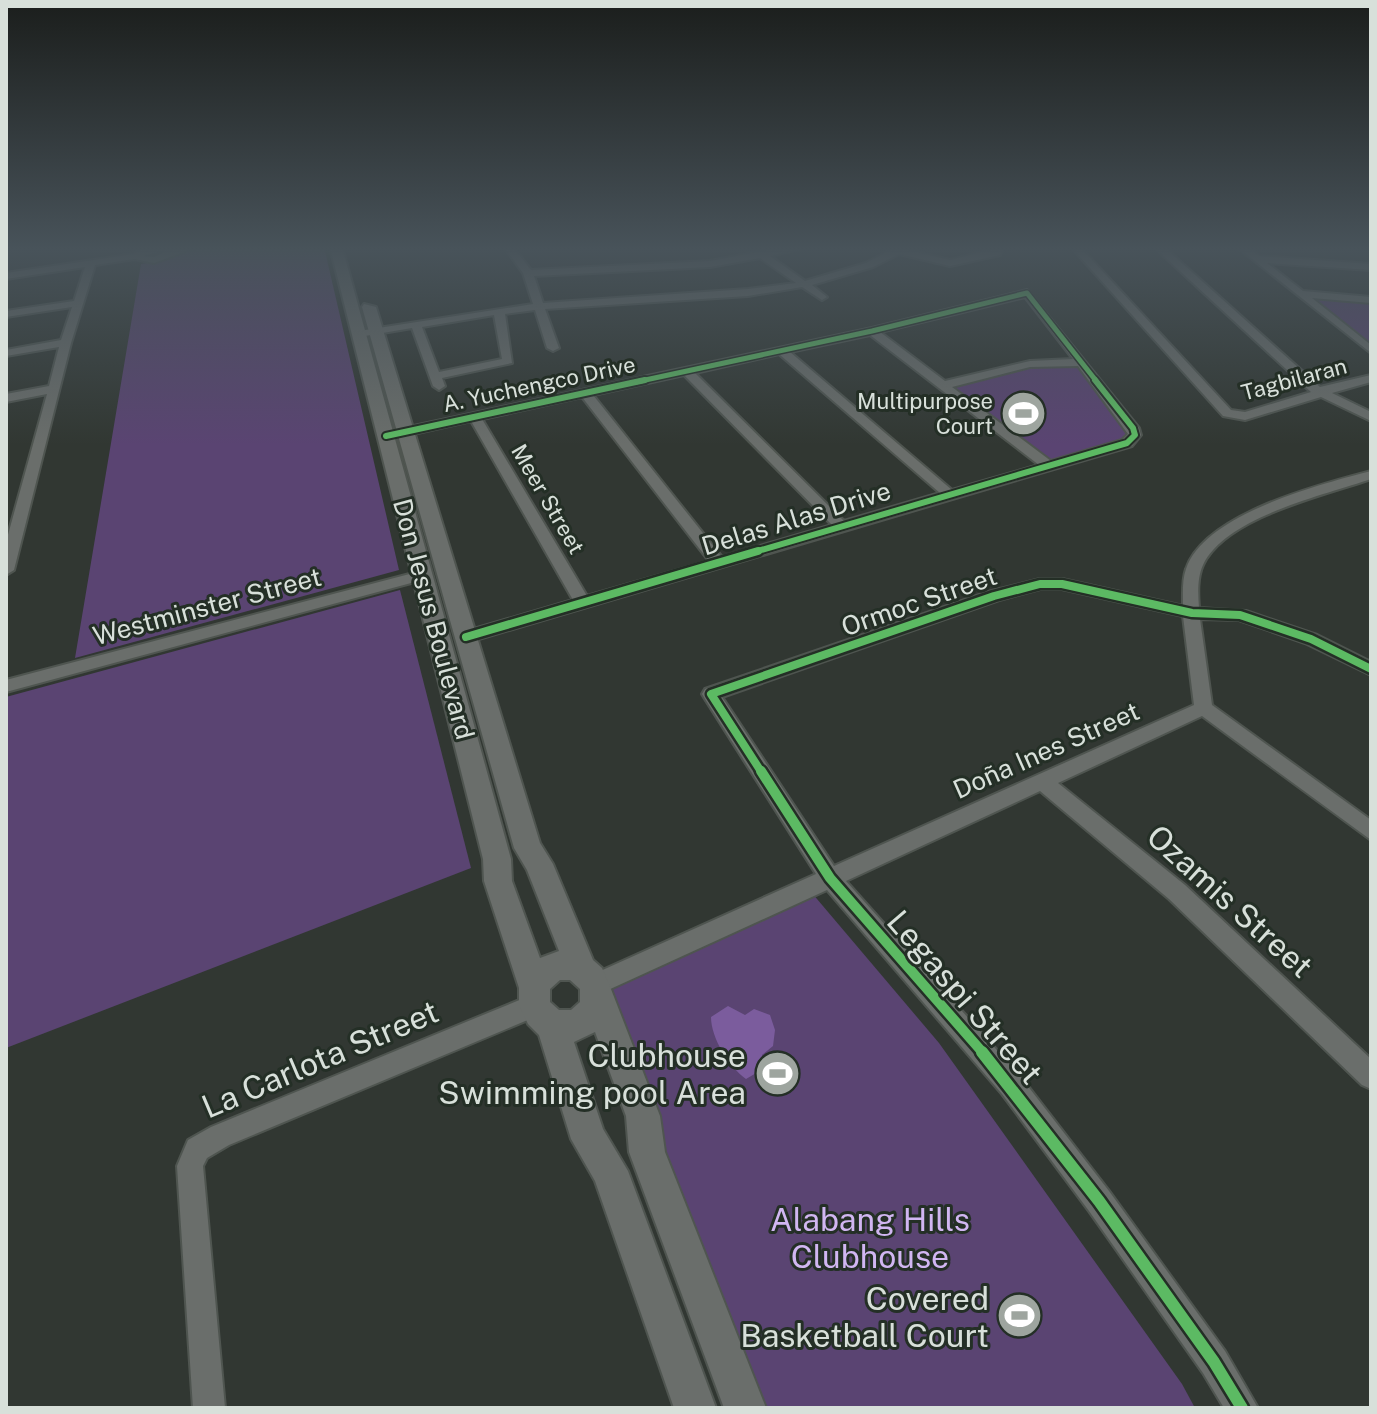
<svg xmlns="http://www.w3.org/2000/svg" width="1377" height="1414" font-family="'Public Sans',sans-serif">
<style>
.green{fill:#5a4472}
.water{fill:#7b5c9d}
.lines{fill:none;stroke-linecap:round;stroke-linejoin:round}
.minor-casing{stroke:#4f5550;stroke-width:4}
.tertiary-casing{stroke:#4f5550;stroke-width:4}
.minor{fill:#6a6e6b;fill-rule:evenodd}
.tertiary{fill:#6a6e6b;fill-rule:evenodd}
.cycleway-far4-casing{stroke:#242f26;stroke-width:8}
.cycleway-far3-casing{stroke:#242f26;stroke-width:10}
.cycleway-far2-casing{stroke:#242f26;stroke-width:13}
.cycleway-far1-casing{stroke:#242f26;stroke-width:15}
.cycleway-casing{stroke:#242f26;stroke-width:17}
.cycleway-far4{stroke:#5cba63;stroke-width:5}
.cycleway-far3{stroke:#5cba63;stroke-width:6}
.cycleway-far2{stroke:#5cba63;stroke-width:8}
.cycleway-far1{stroke:#5cba63;stroke-width:10}
.cycleway{stroke:#5cba63;stroke-width:12}
.labels{text-anchor:middle;dominant-baseline:central;stroke-width:6;stroke-linejoin:round;paint-order:stroke}
.far-street-label{font-size:22px;fill:#d8e0da;stroke:#242f26}
.far-poi-label{font-size:22px;fill:#d8e0da;stroke:#242f26;text-anchor:end}
.street-label{font-size:26px;fill:#d8e0da;stroke:#242f26}
.near-street-label{font-size:32px;fill:#d8e0da;stroke:#242f26}
.near-poi-label{font-size:32px;fill:#d8e0da;stroke:#242f26;text-anchor:end}
.near-park-label{font-size:32px;fill:#d1b6f2;stroke:#242f26}
</style>
<rect width="100%" height="100%" fill="#313732"/>
<!-- green -->
<g class="green">
<path d="M 215,247 L 324,247 L 399,570 L 75,658 L 141,264 L 167,260 L 176,253 Z"/>
<path d="M 1308,297 L 1371,302 L 1371,345 Z"/>
<path d="M 1082,363 L 1130,428 L 1128,441 L 1049,463 L 946,385 L 1025,365 Z"/>
<path d="M 400,590 L 471,868 L 6,1048 L 6,697 Z"/>
<path d="M 806,886 L 939,1043 L 1182,1384 L 1195,1408 L 757,1408 L 600,976 Z"/>
</g>
<!-- water -->
<path class="water" d="M 728,1006 L 745,1015 L 754,1009 L 770,1015 L 775,1030 L 773,1046 L 762,1055 L 763,1069 L 746,1079 C 729,1067 711,1038 711,1017 Z"/>
<g class="lines">
<defs>
<g id="minor">
<path d="M 146,247 L 197,247 L 154,263 L 135,259 L 95,265 L 71,343 L 14,570 L 6,575 L 6,542 L 47,394 L 6,402 L 6,394 L 49,386 L 59,347 L 6,356 L 6,350 L 61,340 L 72,307 L 6,317 L 6,311 L 74,301 L 85,267 L 6,279 L 6,273 L 134,254 ZM 162,251 L 165,252 L 154,257 L 143,256 Z"/>
<path d="M 504,247 L 513,247 L 531,270 L 710,261 L 785,247 L 807,247 L 770,256 L 805,281 L 866,263 L 897,247 L 909,247 L 907,250 L 950,260 L 1003,247 L 1000,255 L 950,266 L 899,254 L 873,267 L 812,285 L 827,297 L 822,300 L 802,287 L 748,296 L 545,309 L 559,348 L 553,351 L 547,348 L 535,310 L 505,314 L 512,363 L 442,378 L 445,386 L 439,390 L 433,386 L 412,328 L 359,337 L 354,334 L 359,331 L 533,304 L 523,273 ZM 760,258 L 796,283 L 748,289 L 543,303 L 534,276 L 710,267 ZM 494,315 L 502,359 L 439,372 L 422,327 Z"/>
<path d="M 1071,247 L 1080,247 L 1231,410 L 1245,412 L 1311,392 L 1154,247 L 1164,247 L 1320,387 L 1371,375 L 1371,382 L 1332,393 L 1371,412 L 1371,421 L 1321,397 L 1245,420 L 1223,416 Z"/>
<path d="M 1237,247 L 1247,247 L 1259,256 L 1371,264 L 1371,270 L 1267,263 L 1303,291 L 1371,297 L 1371,303 L 1312,298 L 1371,345 L 1371,353 Z"/>
<path d="M 1027,290 L 1139,428 L 1141,435 L 1132,446 L 472,641 L 460,641 L 458,637 L 460,633 L 573,600 L 471,421 L 386,440 L 381,439 L 381,433 L 872,328 ZM 1025,297 L 1073,359 L 1030,361 L 945,381 L 880,332 ZM 870,335 L 1039,465 L 952,490 L 790,352 ZM 779,354 L 940,493 L 844,521 L 695,373 ZM 1078,366 L 1128,434 L 1122,440 L 1051,461 L 952,387 L 1030,367 ZM 684,375 L 832,525 L 722,557 L 593,395 ZM 582,397 L 709,561 L 587,596 L 482,419 Z"/>
<path d="M 1371,471 L 1371,479 C 1325,495 1225,517 1203,565 C 1197,578 1198,594 1199,608 L 1246,611 L 1317,635 L 1371,662 L 1371,675 L 1305,643 L 1239,620 L 1200,619 L 1212,705 L 1371,820 L 1371,840 L 1202,716 L 1058,783 L 1185,885 L 1371,1059 L 1371,1089 L 1362,1085 L 1169,899 L 1040,791 L 846,881 L 1020,1076 L 1109,1191 L 1225,1351 L 1258,1408 L 1224,1408 L 1203,1373 L 1089,1211 L 1002,1094 L 827,890 L 595,996 L 587,993 L 583,985 L 587,977 L 816,874 L 705,699 L 702,694 L 705,689 L 988,592 L 1040,579 L 1062,579 L 1183,606 C 1183,594 1182,580 1186,569 C 1204,514 1321,484 1371,471 ZM 1040,589 L 1062,589 L 1183,616 L 1194,705 L 834,866 L 722,697 L 999,600 Z"/>
<path d="M 421,571 L 429,576 L 426,579 L 6,692 L 6,680 Z"/>
<path d="M 534,994 L 542,998 L 546,1006 L 542,1014 L 229,1145 L 207,1158 L 203,1166 L 225,1408 L 193,1408 L 177,1166 L 188,1140 L 211,1127 Z"/>
</g>
<path id="tertiary" d="M 330,247 L 342,247 L 511,859 L 512,881 L 540,958 L 559,951 L 527,870 L 514,848 L 362,307 L 364,304 L 376,307 L 540,843 L 553,864 L 593,960 L 602,968 L 609,984 L 660,1116 L 665,1152 L 766,1408 L 724,1408 L 629,1152 L 626,1116 L 595,1032 L 574,1042 L 603,1129 L 628,1171 L 716,1408 L 674,1408 L 595,1181 L 571,1139 L 539,1035 L 528,1024 L 519,1005 L 519,988 L 484,881 L 483,859 ZM 560,980 L 570,980 L 580,989 L 580,1002 L 571,1010 L 559,1010 L 550,1002 L 550,989 Z"/>
</defs>
<!-- minor casing -->
<use href="#minor" class="minor-casing"/>
<!-- tertiary casing -->
<use href="#tertiary" class="tertiary-casing"/>
<!-- minor -->
<use href="#minor" class="minor"/>
<!-- tertiary -->
<use href="#tertiary" class="tertiary"/>
<defs>
<path id="cycleway-far4" d="M 636,382 L 872,331 L 1027,293 L 1097,382"/>
<g id="cycleway-far3">
<path d="M 386,436 L 645,380"/>
<path d="M 751,553 L 1127,443 L 1135,435 L 1133,428 L 1095,380"/>
</g>
<g id="cycleway-far2">
<path d="M 466,637 L 758,551"/>
<path d="M 762,773 L 711,694 L 994,596 L 1040,584 L 1062,584 L 1192,613 L 1240,615 L 1311,639 L 1371,669"/>
</g>
<path id="cycleway-far1" d="M 761,771 L 830,878 L 984,1054"/>
<path id="cycleway" d="M 982,1052 L 1099,1201 L 1214,1362 L 1242,1408"/>
</defs>
<!-- cycleway-far4 casing -->
<use href="#cycleway-far4" class="cycleway-far4-casing"/>
<!-- cycleway-far3 casing -->
<use href="#cycleway-far3" class="cycleway-far3-casing"/>
<!-- cycleway-far2 casing -->
<use href="#cycleway-far2" class="cycleway-far2-casing"/>
<!-- cycleway-far1 casing -->
<use href="#cycleway-far1" class="cycleway-far1-casing"/>
<!-- cycleway casing -->
<use href="#cycleway" class="cycleway-casing"/>
<!-- cycleway-far4 -->
<use href="#cycleway-far4" class="cycleway-far4"/>
<!-- cycleway-far3 -->
<use href="#cycleway-far3" class="cycleway-far3"/>
<!-- cycleway-far2 -->
<use href="#cycleway-far2" class="cycleway-far2"/>
<!-- cycleway-far1 -->
<use href="#cycleway-far1" class="cycleway-far1"/>
<!-- cycleway -->
<use href="#cycleway" class="cycleway"/>
</g>
<!-- sky -->
<linearGradient id="sky" x2="0" y2="1"><stop stop-color="#1b1e1c"/><stop offset="0.56" stop-color="#48535a"/><stop offset="1" stop-color="#48535a" stop-opacity="0"/></linearGradient>
<rect width="1377" height="445" fill="url(#sky)"/>
<!-- icons -->
<defs>
<symbol id="stadium-disc" viewBox="-11 -11 22 22"><circle r="9.5" fill="#9ea59f" stroke="#242f26"/><path d="M0-5a6.5 5 0 1 0 0 10a6.5 5 0 1 0 0-10ZM-3.5-1.8h7v3.6h-7Z" fill="#fff"/></symbol>
</defs>
<g fill-rule="evenodd">
<use href="#stadium-disc" x="998" y="388" width="51" height="51"/>
<use href="#stadium-disc" x="752" y="1048" width="51" height="51"/>
<use href="#stadium-disc" x="994" y="1290" width="51" height="51"/>
</g>
<g class="labels">
<!-- far-street labels -->
<g class="far-street-label">
<text transform="translate(1294 379) rotate(-15)">Tagbilaran</text>
<text transform="translate(539 384) rotate(-12)">A. Yuchengco Drive</text>
<text transform="translate(548 499) rotate(60)">Meer Street</text>
</g>
<!-- far-poi labels -->
<g class="far-poi-label">
<text x="993" y="401">Multipurpose<tspan x="993" dy="25">Court</tspan></text>
</g>
<!-- street labels -->
<g class="street-label">
<text transform="translate(796 518) rotate(-17)">Delas Alas Drive</text>
<text transform="translate(919 601) rotate(-19)">Ormoc Street</text>
<text transform="translate(207 606) rotate(-15)">Westminster Street</text>
<text transform="translate(434 619) rotate(75)">Don Jesus Boulevard</text>
<text transform="translate(1046 750) rotate(-24)">Doña Ines Street</text>
</g>
<!-- near-street labels -->
<g class="near-street-label">
<text transform="translate(1230 901) rotate(42)">Ozamis Street</text>
<text transform="translate(965 997) rotate(49)">Legaspi Street</text>
<text transform="translate(320 1059) rotate(-23)">La Carlota Street</text>
</g>
<!-- near-poi labels -->
<g class="near-poi-label">
<text x="746" y="1055">Clubhouse<tspan x="746" dy="37">Swimming pool Area</tspan></text>
<text x="989" y="1298">Covered<tspan x="989" dy="37">Basketball Court</tspan></text>
</g>
<!-- near-park labels -->
<g class="near-park-label">
<text x="870" y="1219">Alabang Hills<tspan x="870" dy="37">Clubhouse</tspan></text>
</g>
</g>
<!-- border -->
<rect width="1377" height="1414" fill="none" stroke="#d8e0da" stroke-width="16"/>
</svg>
